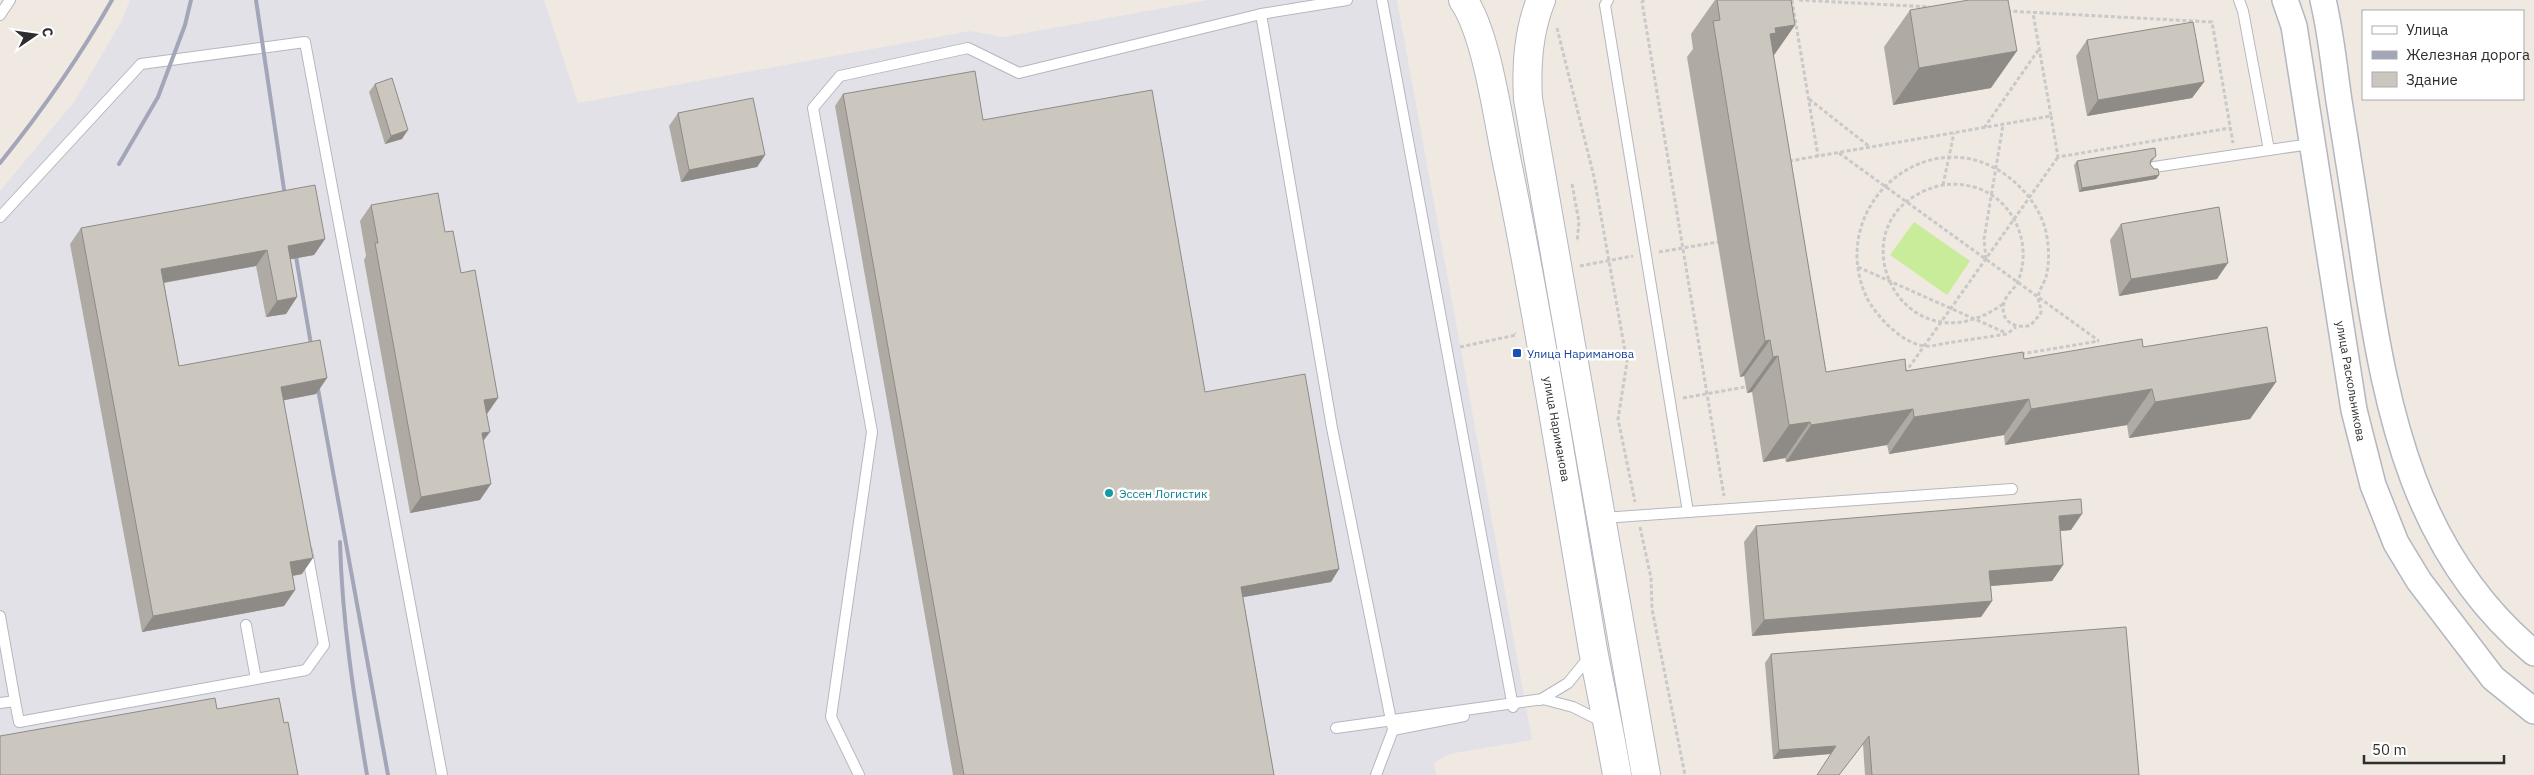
<svg xmlns="http://www.w3.org/2000/svg" width="2534" height="775" font-family="'IBM Plex Sans',sans-serif">
<style>
.industrial{fill:#e3e1e8}
.pitch{fill:#c9ec9a}
.lines{fill:none;stroke-linecap:round;stroke-linejoin:round}
.service-casing{stroke:#b4b7c1;stroke-width:12}
.tertiary-casing{stroke:#b4b7c1;stroke-width:28}
.secondary-casing{stroke:#b4b7c1;stroke-width:30}
.path{stroke:#c9c9c9;stroke-width:3;stroke-dasharray:4 2.5;stroke-linecap:butt}
.service{stroke:#fff;stroke-width:10}
.tertiary{stroke:#fff;stroke-width:25}
.secondary{stroke:#fff;stroke-width:28}
.rail{stroke:#a3a6b8;stroke-width:4}
.wall{fill:#afaba4}
.shaded-wall{fill:#8e8b86}
.building{fill:#cbc7bf;stroke:#8e8b86}
.transit-dot{fill:#1a4fb4;stroke:#fff;stroke-width:2}
.culture-dot{fill:#0f9aa8;stroke:#fff;stroke-width:2}
.labels{text-anchor:middle;dominant-baseline:central;stroke-width:5;stroke-linejoin:round;paint-order:stroke}
.transit-label{font-size:12px;fill:#164399;stroke:#fff;text-anchor:start}
.street-label{font-size:12px;fill:#2e2e2e;stroke:#fff}
.culture-label{font-size:12px;fill:#0d838f;stroke:#fff;text-anchor:start}
</style>
<rect width="100%" height="100%" fill="#efe9e1"/>
<!-- industrial -->
<path class="industrial" d="M 130,0 L 544,0 L 578,103 L 970,31 L 1003,37 L 1208,0 L 1397,0 L 1532,740 L 1449,754 L 1434,763 L 1436,775 L 0,775 L 0,191 L 74,102 L 121,22 Z"/>
<!-- pitch -->
<path class="pitch" d="M 1914,222 L 1970,261 L 1947,295 L 1890,255 Z"/>
<g class="lines">
<defs>
<g id="service">
<path d="M 1382,0 L 1513,707"/>
<path d="M 1608,0 L 1605,5 L 1688,512"/>
<path d="M 2239,0 L 2243,11 L 2269,150 L 2311,144"/>
<path d="M 1261,14 L 1332,428 L 1393,730 L 1376,775"/>
<path d="M 0,15 L 10,0"/>
<path d="M 2154,167 L 2269,150"/>
<path d="M 0,217 L 141,64 L 305,42 L 442,775"/>
<path d="M 1603,518 L 2012,489"/>
<path d="M 0,616 L 15,701"/>
<path d="M 246,625 L 256,679"/>
<path d="M 1540,700 L 1568,683 L 1590,656"/>
<path d="M 0,703 L 15,701 L 19,722 L 306,670 L 324,645 L 307,551"/>
<path d="M 1336,728 L 1543,699 L 1573,707 L 1603,722"/>
<path d="M 1393,730 L 1464,716"/>
<path d="M 859,775 L 831,717 L 872,432 L 813,108 L 840,76 L 968,48 L 1019,73 L 1261,14 L 1347,0"/>
</g>
<g id="tertiary">
<path d="M 2285,0 L 2294,26 L 2354,410 L 2373,485 L 2396,543 L 2419,581 L 2493,678 L 2534,711"/>
<path d="M 2323,0 C 2331,33 2334,67 2339,101 C 2348,157 2357,213 2365,269 C 2387,414 2415,554 2534,653"/>
</g>
<g id="secondary">
<path d="M 1463,0 C 1488,35 1499,128 1509,172 C 1541,331 1566,490 1593,650 C 1601,692 1610,733 1617,775"/>
<path d="M 1541,0 C 1528,32 1526,65 1528,99 L 1646,775"/>
</g>
</defs>
<!-- service casing -->
<use href="#service" class="service-casing"/>
<!-- tertiary casing -->
<use href="#tertiary" class="tertiary-casing"/>
<!-- secondary casing -->
<use href="#secondary" class="secondary-casing"/>
<!-- path -->
<g class="path">
<path d="M 1644,0 L 1642,2 L 1724,496"/>
<path d="M 1792,0 L 1818,156"/>
<path d="M 1799,0 L 1930,7"/>
<path d="M 2007,11 L 2212,22 L 2233,143"/>
<path d="M 1557,28 L 1594,177 L 1627,362 L 1618,419 L 1635,502"/>
<path d="M 1809,99 L 1870,147"/>
<path d="M 2051,116 L 2058,157 L 2230,128"/>
<path d="M 1984,128 L 2039,49"/>
<path d="M 1839,153 L 2099,341"/>
<path d="M 1789,161 L 2051,116 L 2033,13"/>
<path d="M 1572,184 L 1579,222 L 1577,242"/>
<path d="M 1943,185 L 1954,133"/>
<path d="M 1659,252 L 1718,242"/>
<path d="M 1986,259 L 1984,239 L 2003,125"/>
<path d="M 1580,266 L 1633,256"/>
<path d="M 1858,267 L 2006,333"/>
<path d="M 2003,304 C 1906,373 1836,233 1922,192 C 1940,183 1958,182 1977,188 C 2014,200 2033,245 2018,281 C 2015,289 2006,294 2004,303 C 1999,321 2016,330 2031,325 L 2041,313 C 2041,307 2039,304 2038,298 C 2038,292 2044,283 2046,277 C 2050,262 2049,243 2045,228 C 2039,208 2027,192 2011,179 C 1933,115 1825,203 1866,296 C 1875,315 1902,344 1925,346 C 1931,347 1940,344 1947,343 C 1967,340 1987,337 2007,334 L 2016,327"/>
<path d="M 1460,347 L 1516,335 L 1515,333"/>
<path d="M 2021,354 L 2099,341"/>
<path d="M 1905,373 L 2058,157"/>
<path d="M 1683,398 L 1751,386"/>
<path d="M 1640,527 L 1651,578 L 1652,609 L 1685,775"/>
</g>
<!-- service -->
<use href="#service" class="service"/>
<!-- tertiary -->
<use href="#tertiary" class="tertiary"/>
<!-- secondary -->
<use href="#secondary" class="secondary"/>
<!-- rail -->
<g class="rail">
<path d="M 256,0 L 286,203"/>
<path d="M 0,163 C 42,111 79,58 112,0"/>
<path d="M 119,164 L 158,97 L 185,25 L 191,0"/>
<path d="M 294,245 L 313,356"/>
<path d="M 316,378 L 388,775"/>
<path d="M 340,542 C 342,621 354,697 367,775"/>
</g>
</g>
<!-- wall -->
<g class="wall">
<path d="M 1715,0 L 1791,0 L 1795,25 L 1773,56 L 1826,372 L 1906,371 L 2143,347 L 2276,382 L 2250,419 L 2129,438 L 2127,425 L 2005,445 L 2004,435 L 1889,454 L 1887,445 L 1786,462 L 1785,458 L 1763,462 L 1752,392 L 1747,393 L 1744,376 L 1740,377 L 1687,57 L 1693,49 L 1691,34 Z"/>
<path d="M 1910,10 L 1991,88 L 1893,105 L 1884,47 Z"/>
<path d="M 2087,40 L 2204,82 L 2192,98 L 2087,116 L 2076,56 Z"/>
<path d="M 375,84 L 402,139 L 385,144 L 369,92 Z"/>
<path d="M 843,94 L 983,120 L 1205,392 L 1339,569 L 1331,582 L 1243,597 L 1274,775 L 953,775 L 835,106 Z"/>
<path d="M 678,113 L 765,155 L 757,167 L 681,182 L 669,126 Z"/>
<path d="M 2156,156 L 2153,160 L 2151,162 L 2150,164 L 2159,175 L 2156,179 L 2079,192 L 2074,165 L 2077,161 Z"/>
<path d="M 371,205 L 445,232 L 461,273 L 498,398 L 486,414 L 483,441 L 480,500 L 410,513 L 364,260 L 366,256 L 360,221 Z"/>
<path d="M 2121,224 L 2217,279 L 2119,296 L 2110,240 Z"/>
<path d="M 81,228 L 325,239 L 314,255 L 290,259 L 297,297 L 286,314 L 266,317 L 256,266 L 164,283 L 179,366 L 327,378 L 316,394 L 284,400 L 302,574 L 293,576 L 295,590 L 284,606 L 142,632 L 70,244 Z"/>
<path d="M 1756,526 L 2071,530 L 2060,531 L 2063,565 L 2052,581 L 1991,586 L 1992,601 L 1981,617 L 1752,636 L 1744,542 Z"/>
<path d="M 1771,654 L 2139,775 L 1865,775 L 1863,744 L 1830,754 L 1773,759 L 1765,663 Z"/>
</g>
<!-- shaded-wall -->
<g class="shaded-wall">
<path d="M 1795,25 L 1770,61 L 1770,34 L 1775,28 Z"/>
<path d="M 2017,51 L 1991,88 L 1893,105 L 1919,68 Z"/>
<path d="M 2204,82 L 2192,98 L 2087,116 L 2098,100 Z"/>
<path d="M 408,130 L 402,139 L 385,144 L 391,136 Z"/>
<path d="M 765,155 L 757,167 L 681,182 L 689,170 Z"/>
<path d="M 2159,175 L 2156,179 L 2079,192 L 2082,188 Z"/>
<path d="M 325,239 L 314,255 L 276,262 L 288,246 Z"/>
<path d="M 267,250 L 256,266 L 150,285 L 161,269 Z"/>
<path d="M 2228,263 L 2217,279 L 2119,296 L 2131,279 Z"/>
<path d="M 297,297 L 286,314 L 266,317 L 277,301 Z"/>
<path d="M 1770,340 L 1744,376 L 1740,377 L 1765,341 Z"/>
<path d="M 1778,356 L 1752,392 L 1747,393 L 1773,357 Z"/>
<path d="M 327,378 L 316,394 L 270,403 L 281,387 Z"/>
<path d="M 2276,382 L 2250,419 L 2129,438 L 2155,402 Z"/>
<path d="M 2152,389 L 2127,425 L 2005,445 L 2031,409 Z"/>
<path d="M 498,398 L 487,414 L 473,416 L 484,400 Z"/>
<path d="M 2029,399 L 2004,435 L 1889,454 L 1914,417 Z"/>
<path d="M 1913,409 L 1887,445 L 1786,462 L 1811,425 Z"/>
<path d="M 1810,422 L 1785,458 L 1763,462 L 1789,425 Z"/>
<path d="M 490,432 L 478,448 L 482,433 Z"/>
<path d="M 491,484 L 480,500 L 410,513 L 421,497 Z"/>
<path d="M 2082,514 L 2071,530 L 2048,532 L 2059,516 Z"/>
<path d="M 313,558 L 302,574 L 279,578 L 290,562 Z"/>
<path d="M 2063,565 L 2052,581 L 1978,587 L 1989,571 Z"/>
<path d="M 1339,569 L 1331,582 L 1232,599 L 1241,587 Z"/>
<path d="M 295,590 L 284,606 L 142,632 L 153,616 Z"/>
<path d="M 1992,601 L 1981,617 L 1752,636 L 1764,620 Z"/>
<path d="M 1836,746 L 1830,754 L 1773,759 L 1779,750 Z"/>
</g>
<!-- building -->
<g class="building">
<path d="M 1717,0 L 1791,0 L 1795,25 L 1775,28 L 1776,33 L 1770,34 L 1826,372 L 1905,359 L 1906,371 L 2023,352 L 2024,359 L 2142,339 L 2143,347 L 2267,327 L 2276,382 L 2155,402 L 2152,389 L 2031,409 L 2029,399 L 1914,417 L 1913,409 L 1811,425 L 1810,422 L 1789,425 L 1778,356 L 1773,357 L 1770,340 L 1765,341 L 1713,21 L 1720,20 Z"/>
<path d="M 1969,0 L 2008,0 L 2017,51 L 1919,68 L 1910,10 Z"/>
<path d="M 2193,22 L 2204,82 L 2098,100 L 2087,40 Z"/>
<path d="M 975,71 L 983,120 L 1152,90 L 1205,392 L 1305,374 L 1339,569 L 1241,587 L 1274,775 L 964,775 L 843,94 Z"/>
<path d="M 392,78 L 408,130 L 391,136 L 375,84 Z"/>
<path d="M 753,98 L 765,155 L 689,170 L 678,113 Z"/>
<path d="M 2155,148 L 2156,156 L 2151,160 L 2150,164 L 2154,169 L 2158,169 L 2159,175 L 2082,188 L 2077,161 Z"/>
<path d="M 315,185 L 325,239 L 288,246 L 297,297 L 277,301 L 267,250 L 161,269 L 179,366 L 320,340 L 327,378 L 281,387 L 313,558 L 290,562 L 295,590 L 153,616 L 81,228 Z"/>
<path d="M 438,193 L 445,232 L 453,231 L 461,273 L 475,270 L 498,398 L 484,400 L 490,432 L 482,433 L 491,484 L 421,497 L 375,243 L 378,243 L 371,205 Z"/>
<path d="M 2219,207 L 2228,263 L 2131,279 L 2121,224 Z"/>
<path d="M 2081,499 L 2082,514 L 2059,516 L 2063,565 L 1989,571 L 1992,601 L 1764,620 L 1756,526 Z"/>
<path d="M 2126,627 L 2139,775 L 1872,775 L 1869,736 L 1839,775 L 1817,775 L 1836,746 L 1779,750 L 1771,654 Z"/>
<path d="M 215,698 L 217,709 L 279,698 L 284,723 L 288,722 L 298,775 L 0,775 L 0,736 Z"/>
</g>
<!-- markers -->
<rect class="transit-dot" x="1512" y="348" width="10" height="10" rx="2.5"/>
<circle class="culture-dot" cx="1109" cy="493" r="5"/>
<g class="labels">
<!-- transit labels -->
<g class="transit-label">
<text x="1527" y="353">Улица Нариманова</text>
</g>
<!-- street labels -->
<g class="street-label">
<text transform="translate(2351 381) rotate(80)">улица Раскольникова</text>
<text transform="translate(1557 429) rotate(80)">улица Нариманова</text>
</g>
<!-- culture labels -->
<g class="culture-label">
<text x="1119" y="493">Эссен Логистик</text>
</g>
</g>
<!-- legend -->
<rect x="2362" y="10" width="162" height="90" fill="#ffffff" stroke="#ababab"/>
<rect x="2372" y="26" width="25" height="8" fill="#ffffff" stroke="#ababab"/>
<text x="2406" y="35" font-size="15" fill="#2e2e2e">Улица</text>
<rect x="2372" y="51" width="25" height="8" fill="#a3a6b8" stroke="#ababab"/>
<text x="2406" y="60" font-size="15" fill="#2e2e2e">Железная дорога</text>
<rect x="2372" y="72" width="25" height="15" fill="#cbc7bf" stroke="#ababab"/>
<text x="2406" y="85" font-size="15" fill="#2e2e2e">Здание</text>
<!-- north arrow -->
<g transform="translate(35 35) rotate(77)" stroke="#ffffff" stroke-width="4" paint-order="stroke">
<path d="M0-4L9 19L0 12L-9 19Z" fill="#2e2e2e"/>
<text y="-8" font-size="14" font-weight="bold" text-anchor="middle" fill="#2e2e2e">С</text>
</g>
<!-- scale -->
<path d="M2364 755v8h140v-8" fill="none" stroke="#2e2e2e" stroke-width="2.5"/>
<text x="2372" y="755" font-size="15" fill="#2e2e2e" stroke="#ffffff" stroke-width="4" paint-order="stroke">50 m</text>
</svg>
